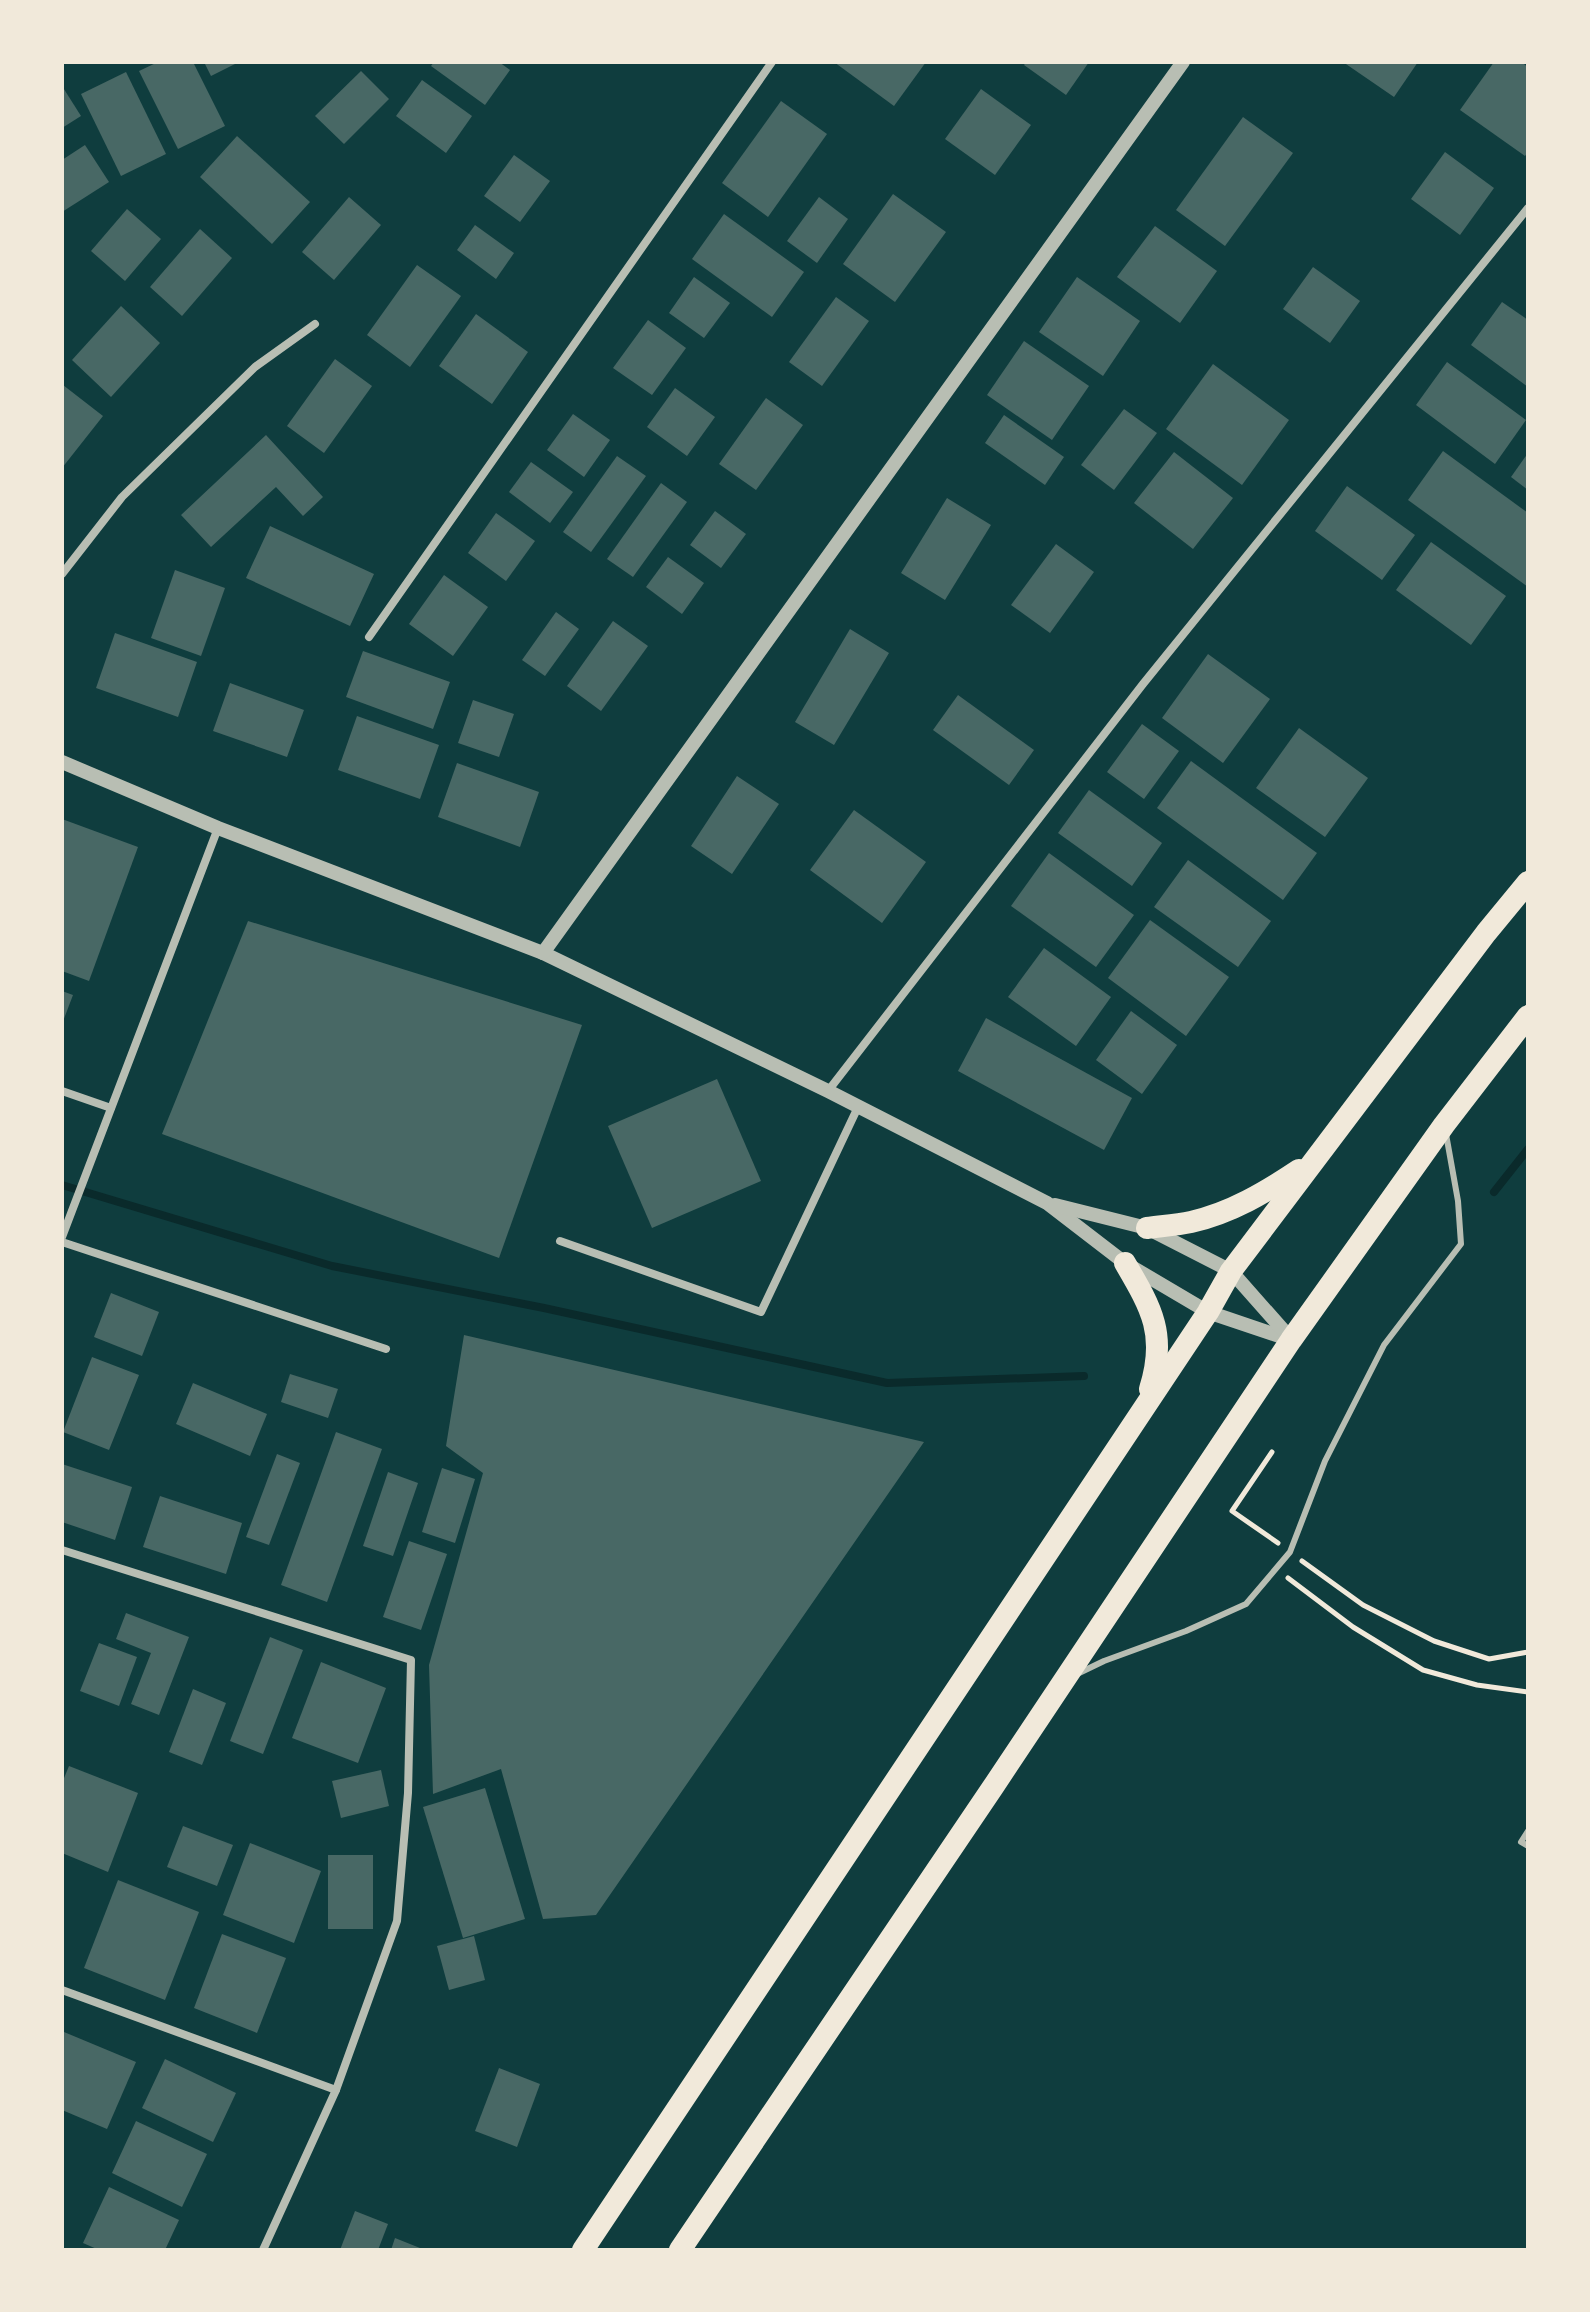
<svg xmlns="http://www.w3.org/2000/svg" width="1590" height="2312" font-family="'Space Grotesk',sans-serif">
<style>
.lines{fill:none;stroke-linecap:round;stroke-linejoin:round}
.stream{stroke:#0a2a2b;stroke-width:8}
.building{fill:#486865}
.path{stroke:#f1e9da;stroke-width:5}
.service{stroke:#b8beb3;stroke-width:6}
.minor{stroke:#b8beb3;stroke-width:8}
.tertiary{stroke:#b8beb3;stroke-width:14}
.trunk{stroke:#f1e9da;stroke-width:22}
</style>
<rect width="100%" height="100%" fill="#0f3d3e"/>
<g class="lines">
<!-- stream -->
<g class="stream">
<path d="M 62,1185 L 332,1266 L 544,1308 L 887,1383 L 1084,1376"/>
<path d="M 1494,1192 L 1528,1149"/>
</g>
</g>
<!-- building -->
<g class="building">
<path d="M 158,62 L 193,62 L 225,126 L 178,149 L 139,71 Z"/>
<path d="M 204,62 L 239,62 L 211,76 Z"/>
<path d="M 434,62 L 499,62 L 510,70 L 485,105 L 431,66 Z"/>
<path d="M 834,62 L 926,62 L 894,106 Z"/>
<path d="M 1026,62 L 1089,62 L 1066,95 L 1024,65 Z"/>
<path d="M 1343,62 L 1418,62 L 1394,97 Z"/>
<path d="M 1494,62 L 1521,62 L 1528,67 L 1528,152 L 1525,156 L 1460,110 Z"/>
<path d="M 361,71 L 389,99 L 344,144 L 315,116 Z"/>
<path d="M 126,72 L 166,154 L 121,176 L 81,94 Z"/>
<path d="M 422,80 L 472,116 L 446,153 L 396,116 Z"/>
<path d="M 62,86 L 81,116 L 62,128 Z"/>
<path d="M 981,89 L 1031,125 L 995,175 L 945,139 Z"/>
<path d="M 781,101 L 827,134 L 768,217 L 722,183 Z"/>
<path d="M 1243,117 L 1293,153 L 1225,246 L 1176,210 Z"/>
<path d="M 237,136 L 310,202 L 272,244 L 200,177 Z"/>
<path d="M 85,145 L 109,182 L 62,212 L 62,160 Z"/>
<path d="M 1445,152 L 1494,188 L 1460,235 L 1411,199 Z"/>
<path d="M 514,155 L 550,181 L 520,222 L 484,196 Z"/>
<path d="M 893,194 L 946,232 L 895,302 L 843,264 Z"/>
<path d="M 349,197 L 381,225 L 334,280 L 302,252 Z"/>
<path d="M 819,197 L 848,219 L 817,263 L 787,241 Z"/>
<path d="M 127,209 L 161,239 L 125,281 L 91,251 Z"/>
<path d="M 724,214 L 804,272 L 772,317 L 692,259 Z"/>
<path d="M 475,225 L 514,253 L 496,279 L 457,250 Z"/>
<path d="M 1155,226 L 1217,271 L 1180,323 L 1117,277 Z"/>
<path d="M 200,229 L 232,258 L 182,316 L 150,287 Z"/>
<path d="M 417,265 L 461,296 L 410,367 L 367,335 Z"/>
<path d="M 1313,267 L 1360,301 L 1330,343 L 1283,309 Z"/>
<path d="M 694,277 L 730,303 L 704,338 L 669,313 Z"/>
<path d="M 1077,277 L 1140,321 L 1103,376 L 1039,332 Z"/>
<path d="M 836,297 L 869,321 L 822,386 L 789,362 Z"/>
<path d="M 1502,302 L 1528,320 L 1528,387 L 1471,345 Z"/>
<path d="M 121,306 L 160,343 L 111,397 L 72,360 Z"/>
<path d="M 476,314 L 528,352 L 492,404 L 439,366 Z"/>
<path d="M 648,320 L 686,348 L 652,395 L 613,368 Z"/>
<path d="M 1024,341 L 1089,386 L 1052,440 L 987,395 Z"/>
<path d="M 335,359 L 372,386 L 324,453 L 287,426 Z"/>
<path d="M 1447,362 L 1526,420 L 1495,464 L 1416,405 Z"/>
<path d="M 1213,364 L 1289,420 L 1242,485 L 1166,429 Z"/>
<path d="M 63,385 L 103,416 L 62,468 L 62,386 Z"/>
<path d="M 675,388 L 715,417 L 687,456 L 647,427 Z"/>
<path d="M 766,398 L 803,425 L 756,490 L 719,464 Z"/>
<path d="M 1124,409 L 1157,433 L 1114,490 L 1081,465 Z"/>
<path d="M 573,414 L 610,440 L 584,477 L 547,450 Z"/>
<path d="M 1004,415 L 1064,457 L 1045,485 L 985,443 Z"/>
<path d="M 266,435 L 323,497 L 303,516 L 276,487 L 211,547 L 181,515 Z"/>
<path d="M 1443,451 L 1528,513 L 1528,587 L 1408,500 Z"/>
<path d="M 1174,452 L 1233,498 L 1193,549 L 1134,503 Z"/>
<path d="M 1528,453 L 1528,490 L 1511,477 Z"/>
<path d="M 617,456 L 646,476 L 591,552 L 563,532 Z"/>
<path d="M 531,462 L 573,492 L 550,523 L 509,492 Z"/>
<path d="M 661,483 L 687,502 L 633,577 L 607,559 Z"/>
<path d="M 1347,486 L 1415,535 L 1382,580 L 1315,531 Z"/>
<path d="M 947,498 L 991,525 L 945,600 L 901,573 Z"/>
<path d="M 715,511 L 746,534 L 721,568 L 690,545 Z"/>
<path d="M 496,513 L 535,541 L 506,581 L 468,553 Z"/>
<path d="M 270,526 L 374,574 L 350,626 L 246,578 Z"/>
<path d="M 1431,542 L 1506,596 L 1471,645 L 1396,590 Z"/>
<path d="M 1056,544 L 1094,572 L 1050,633 L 1011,605 Z"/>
<path d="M 668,557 L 704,583 L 682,614 L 646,587 Z"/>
<path d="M 175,570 L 225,588 L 201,656 L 151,638 Z"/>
<path d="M 444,575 L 488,607 L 453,656 L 409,624 Z"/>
<path d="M 556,612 L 579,629 L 545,676 L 522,660 Z"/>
<path d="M 613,621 L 648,646 L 601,711 L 567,686 Z"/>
<path d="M 850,629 L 889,653 L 834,745 L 795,722 Z"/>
<path d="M 115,633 L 197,662 L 178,717 L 96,688 Z"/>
<path d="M 363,651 L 450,682 L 433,729 L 346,697 Z"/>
<path d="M 1208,654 L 1270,699 L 1223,763 L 1162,718 Z"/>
<path d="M 230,683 L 304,710 L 287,757 L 213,731 Z"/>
<path d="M 958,695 L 1034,750 L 1009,785 L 933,730 Z"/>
<path d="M 473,700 L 514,714 L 499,757 L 458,743 Z"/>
<path d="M 357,716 L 439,745 L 420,799 L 338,770 Z"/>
<path d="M 1142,724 L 1179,751 L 1144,799 L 1107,772 Z"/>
<path d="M 1299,728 L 1368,778 L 1325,837 L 1256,788 Z"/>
<path d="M 1191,761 L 1317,853 L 1283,900 L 1157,808 Z"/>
<path d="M 457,763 L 539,792 L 520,847 L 438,817 Z"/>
<path d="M 737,776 L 779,804 L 732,874 L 691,846 Z"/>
<path d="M 1089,790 L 1162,843 L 1132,886 L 1058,833 Z"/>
<path d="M 854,810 L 926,862 L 882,923 L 810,870 Z"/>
<path d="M 62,819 L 138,847 L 89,981 L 62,971 Z"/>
<path d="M 1049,853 L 1134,915 L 1096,967 L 1011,906 Z"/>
<path d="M 1188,860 L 1271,921 L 1238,967 L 1154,907 Z"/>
<path d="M 1150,920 L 1229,977 L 1186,1036 L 1108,978 Z"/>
<path d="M 248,921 L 582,1025 L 499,1258 L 162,1134 Z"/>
<path d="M 1044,948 L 1111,997 L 1076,1046 L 1008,997 Z"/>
<path d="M 62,991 L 73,995 L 62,1024 Z"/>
<path d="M 1131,1011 L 1177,1045 L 1142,1094 L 1096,1060 Z"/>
<path d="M 986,1018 L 1132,1098 L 1104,1150 L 958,1071 Z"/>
<path d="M 717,1079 L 761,1181 L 652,1228 L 608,1126 Z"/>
<path d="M 111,1293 L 159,1312 L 142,1356 L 94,1337 Z"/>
<path d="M 464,1335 L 924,1442 L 596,1915 L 543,1919 L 501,1769 L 433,1794 L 429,1665 L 483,1473 L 446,1446 Z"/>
<path d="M 92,1357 L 139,1375 L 109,1450 L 63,1432 Z"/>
<path d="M 290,1374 L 338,1389 L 328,1418 L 281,1402 Z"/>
<path d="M 193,1383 L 267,1414 L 250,1456 L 176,1424 Z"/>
<path d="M 336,1432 L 382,1449 L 327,1602 L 281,1585 Z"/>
<path d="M 277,1454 L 300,1463 L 269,1545 L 246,1537 Z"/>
<path d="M 62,1464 L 132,1487 L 115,1540 L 62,1522 Z"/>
<path d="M 442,1468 L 475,1479 L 455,1543 L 422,1532 Z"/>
<path d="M 388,1472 L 418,1483 L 393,1556 L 363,1546 Z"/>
<path d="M 160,1496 L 242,1523 L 226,1574 L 143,1547 Z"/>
<path d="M 409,1541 L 447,1554 L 421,1630 L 383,1617 Z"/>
<path d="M 126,1613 L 189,1637 L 159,1715 L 131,1704 L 151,1653 L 116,1639 Z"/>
<path d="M 270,1637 L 303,1650 L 263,1754 L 230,1741 Z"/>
<path d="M 99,1643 L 137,1657 L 119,1706 L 80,1691 Z"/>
<path d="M 321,1662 L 386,1688 L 358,1763 L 292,1738 Z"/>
<path d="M 193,1689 L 226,1703 L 202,1765 L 169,1752 Z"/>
<path d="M 69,1766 L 138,1793 L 108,1872 L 62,1853 L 62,1783 Z"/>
<path d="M 381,1770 L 389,1806 L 341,1818 L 332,1781 Z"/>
<path d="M 485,1788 L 525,1919 L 463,1938 L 423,1807 Z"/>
<path d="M 183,1826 L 233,1845 L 217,1886 L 167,1867 Z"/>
<path d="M 250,1843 L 321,1871 L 294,1943 L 223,1915 Z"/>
<rect x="328" y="1855" width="45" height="74"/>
<path d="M 118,1880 L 199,1912 L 165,2000 L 84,1968 Z"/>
<path d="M 222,1934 L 286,1958 L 257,2033 L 194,2008 Z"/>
<path d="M 474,1936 L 485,1980 L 449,1990 L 437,1946 Z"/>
<path d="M 64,2032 L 136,2062 L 107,2129 L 62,2110 L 62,2038 Z"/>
<path d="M 165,2059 L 236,2093 L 213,2142 L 142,2108 Z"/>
<path d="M 499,2068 L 540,2084 L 517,2147 L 475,2131 Z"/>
<path d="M 136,2121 L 207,2154 L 182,2207 L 112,2173 Z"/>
<path d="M 109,2187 L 179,2220 L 165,2250 L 99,2250 L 83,2243 Z"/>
<path d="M 355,2211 L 388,2224 L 378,2250 L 340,2250 Z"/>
<path d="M 395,2238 L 425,2250 L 391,2250 Z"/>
</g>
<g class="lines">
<!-- path -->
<g class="path">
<path d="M 1272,1452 L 1232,1511 L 1278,1543"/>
<path d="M 1302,1561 L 1363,1605 L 1434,1641 L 1489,1659 L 1528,1652"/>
<path d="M 1288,1578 L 1353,1627 L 1423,1670 L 1477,1685 L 1528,1692"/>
</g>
<!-- service -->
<g class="service">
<path d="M 1077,1674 L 1104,1661 L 1186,1631 L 1246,1604 L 1290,1552 L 1325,1461 L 1384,1345 L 1461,1244 L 1458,1201 L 1446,1134"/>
<path d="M 1528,1831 L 1521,1842 L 1528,1846"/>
</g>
<!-- minor -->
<g class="minor">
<path d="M 62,574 L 122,497 L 255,367 L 315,324"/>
<path d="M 369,637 L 772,62"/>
<path d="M 62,1091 L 111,1108"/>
<path d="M 828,1091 L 1143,684 L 1528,208"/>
<path d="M 62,1237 L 218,828"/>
<path d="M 560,1241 L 761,1312 L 858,1107"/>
<path d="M 62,1242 L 386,1349"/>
<path d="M 62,1550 L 411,1660 L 408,1793 L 397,1921 L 336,2090 L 263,2250"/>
<path d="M 62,1990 L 336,2090"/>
</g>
<!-- tertiary -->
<g class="tertiary">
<path d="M 62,762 L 218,828 L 543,953 L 828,1091 L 1047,1203 L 1125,1263 L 1208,1312 L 1291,1340"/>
<path d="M 543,953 L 1183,62"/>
<path d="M 1055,1205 L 1147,1228 L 1231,1271 L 1291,1339"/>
</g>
<!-- trunk -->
<g class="trunk">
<path d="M 1147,1228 C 1162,1226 1177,1225 1191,1222 C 1231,1213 1266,1192 1299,1170"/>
<path d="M 1125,1263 C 1152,1309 1167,1335 1150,1389"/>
<path d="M 583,2250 L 1208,1312 L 1231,1271 L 1486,933 L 1528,882"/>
<path d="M 680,2250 L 993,1787 L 1291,1340 L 1444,1125 L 1528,1016"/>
</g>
</g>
<!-- border -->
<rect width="1590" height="2312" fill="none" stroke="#f1e9da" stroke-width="128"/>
</svg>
